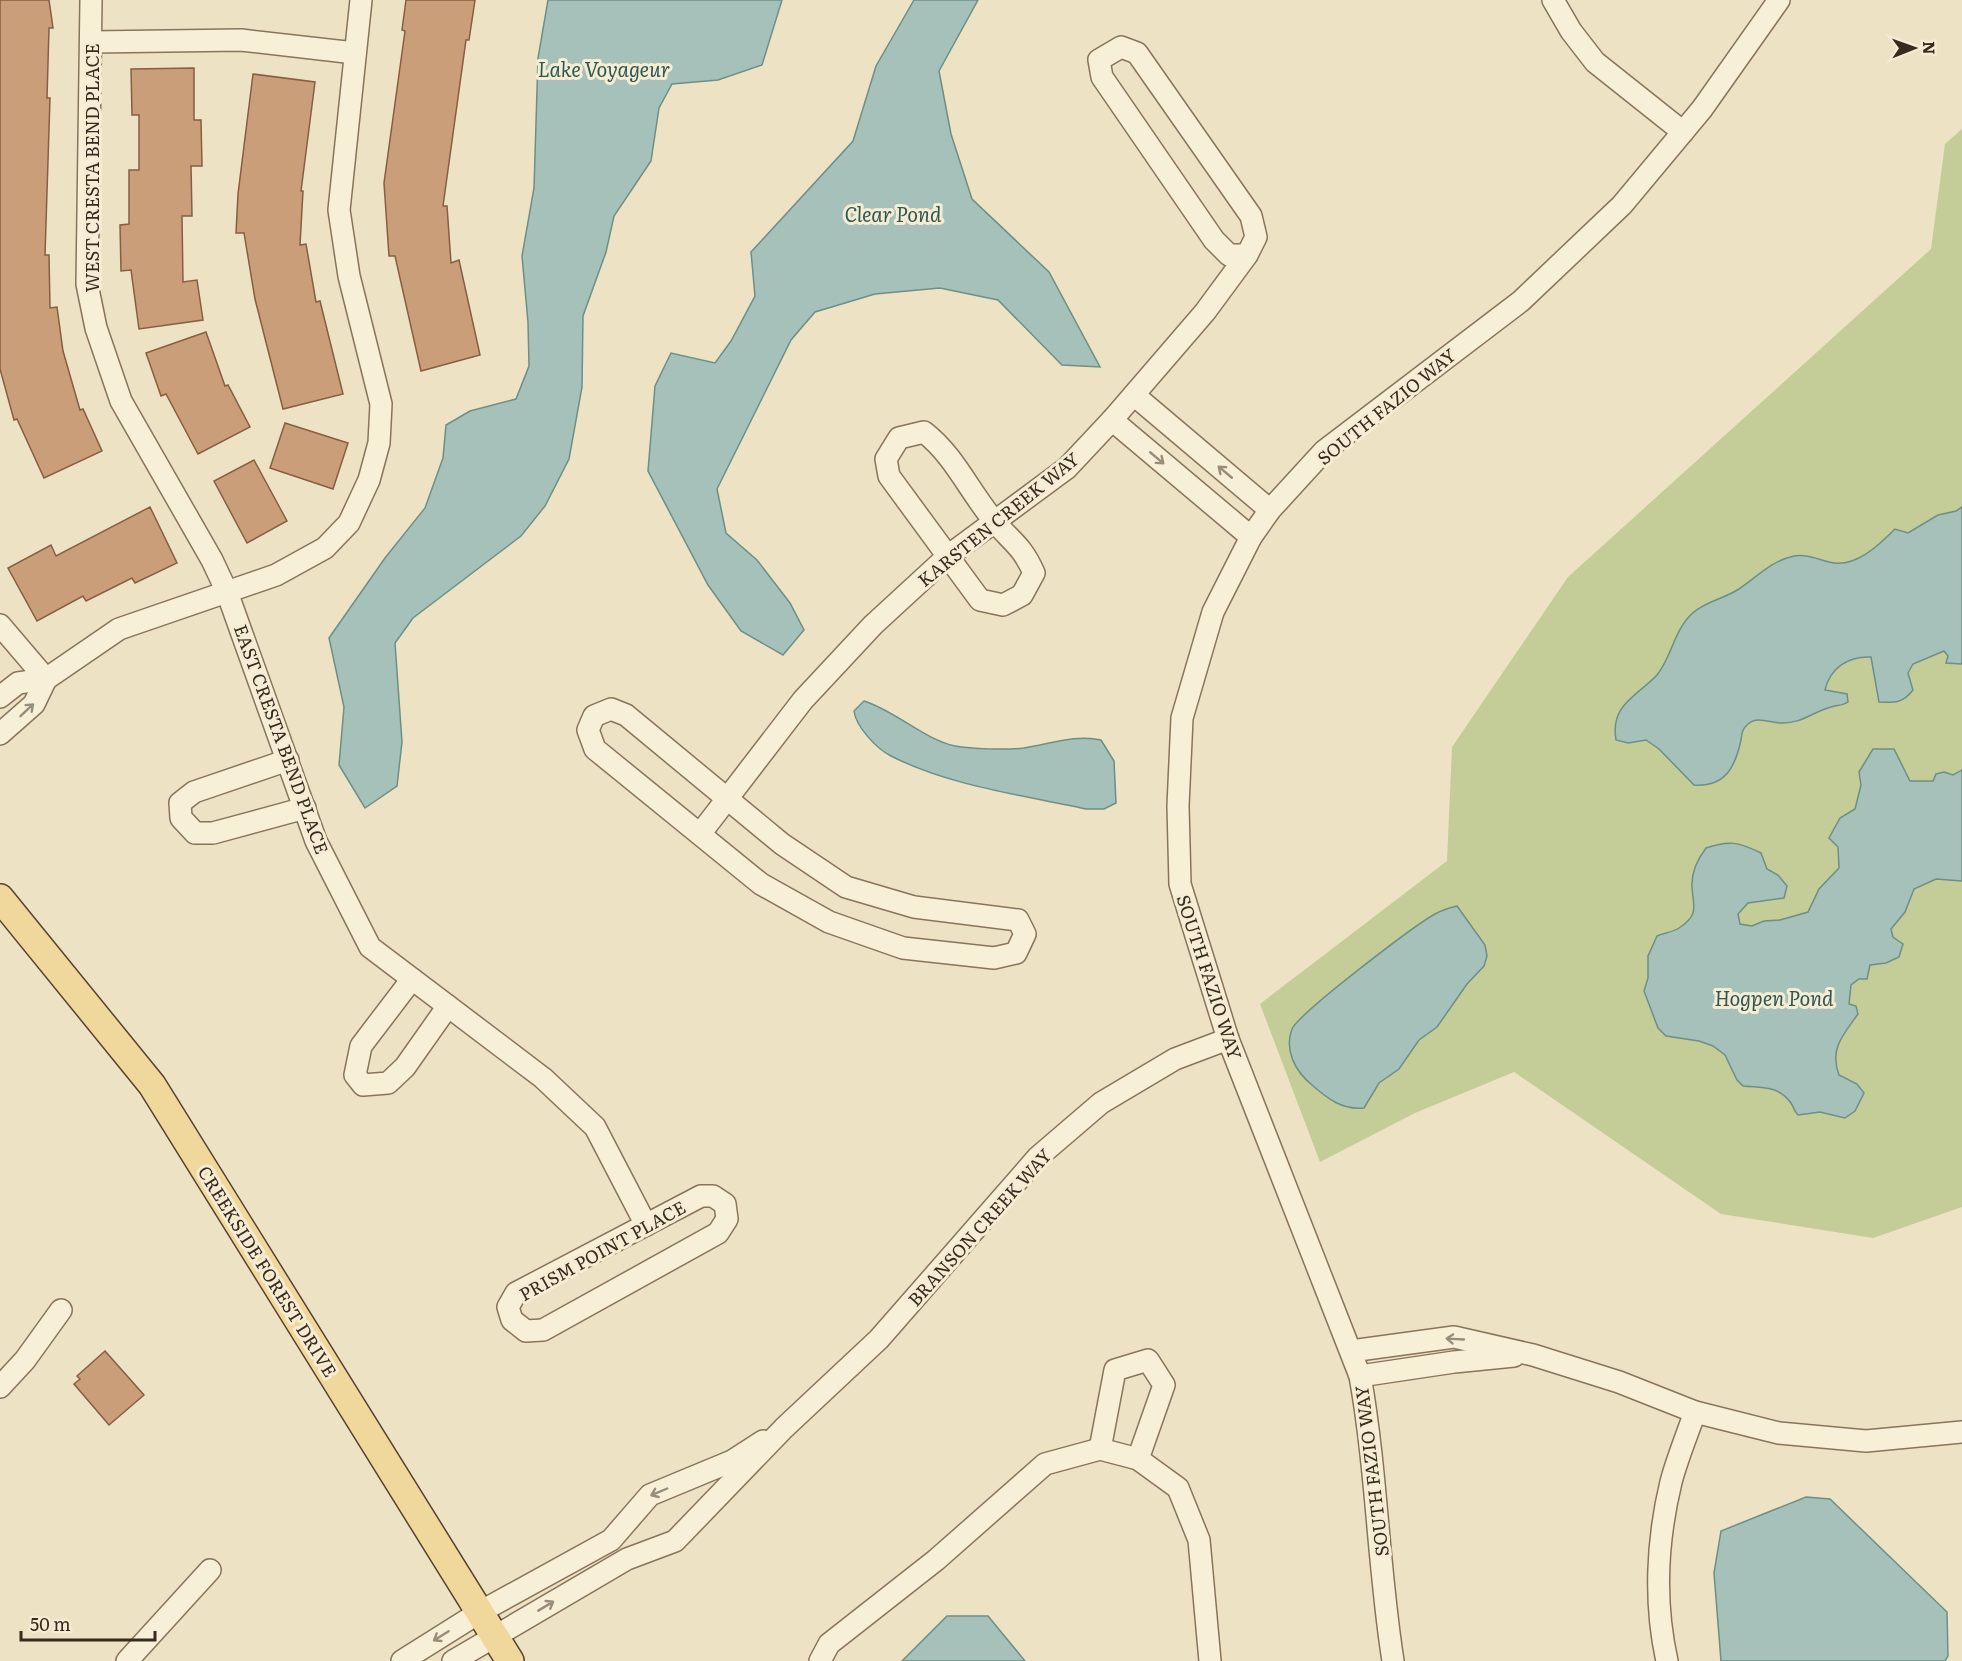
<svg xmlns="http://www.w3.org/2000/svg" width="1962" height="1661" font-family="Literata,serif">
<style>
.green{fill:#c4cc98}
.water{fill:#a6c1b9;stroke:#6d8f87;stroke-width:1.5}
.building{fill:#cb9e7a;stroke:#875e41;stroke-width:1.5}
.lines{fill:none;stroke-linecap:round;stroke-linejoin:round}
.minor-casing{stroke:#88745a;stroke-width:24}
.major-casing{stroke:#56422f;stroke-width:30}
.minor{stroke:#f8efd7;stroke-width:21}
.major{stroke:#f0d89c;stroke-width:27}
.oneway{stroke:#988d7a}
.labels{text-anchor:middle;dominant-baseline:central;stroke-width:6;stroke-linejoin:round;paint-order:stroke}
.street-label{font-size:18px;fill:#382b1e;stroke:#f5ecd3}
.water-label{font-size:20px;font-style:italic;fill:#2e5856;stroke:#f5ecd3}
</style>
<rect width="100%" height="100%" fill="#eee2c4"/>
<!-- green -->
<path class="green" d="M 1962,129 L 1962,1207 L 1873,1238 L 1721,1214 L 1514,1072 L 1415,1113 L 1320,1162 L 1260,1004 L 1447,861 L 1452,747 L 1568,577 L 1931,249 L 1945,144 Z"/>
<!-- water -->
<g class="water">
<path d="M 548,0 L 782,0 L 762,65 L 718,80 L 672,84 L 659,108 L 651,161 L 614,216 L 606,252 L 583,316 L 582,387 L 569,459 L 545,506 L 521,536 L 413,618 L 395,643 L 402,742 L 397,786 L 365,808 L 339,765 L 344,707 L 329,638 L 385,558 L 425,508 L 443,458 L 446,425 L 470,411 L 516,399 L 529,366 L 528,322 L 522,256 L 534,188 L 538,58 Z"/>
<path d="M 914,0 L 978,0 L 939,71 L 951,134 L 972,199 L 1049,272 L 1100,367 L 1062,365 L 998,300 L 940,288 L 875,294 L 815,312 L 791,340 L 717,489 L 726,533 L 757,560 L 790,603 L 804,630 L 783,655 L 741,631 L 708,585 L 648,471 L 655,386 L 671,353 L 715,363 L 731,341 L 755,296 L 751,252 L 853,141 L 876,66 Z"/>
<path d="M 1962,507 L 1962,664 L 1946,663 L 1948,656 L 1944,651 L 1913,664 L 1908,673 L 1913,690 C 1903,703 1895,703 1879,702 L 1871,657 C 1848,656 1830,668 1825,690 L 1847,694 L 1848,702 C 1842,706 1837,705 1831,707 C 1813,712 1802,723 1783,723 C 1772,724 1758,715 1748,724 C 1742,729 1742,733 1741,740 C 1735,768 1725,787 1694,785 L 1659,749 L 1646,740 L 1628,743 L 1616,740 C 1610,705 1636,697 1657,675 C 1671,658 1673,635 1687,619 C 1701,602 1722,600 1739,589 C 1757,577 1771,561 1794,556 C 1807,554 1817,559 1829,562 C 1855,569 1879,545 1895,529 L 1908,533 L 1938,515 L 1956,511 Z"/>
<path d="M 864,701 C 894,710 925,740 955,746 C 971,749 1007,750 1024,748 C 1050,744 1076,734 1101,740 L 1114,761 L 1116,803 L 1104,809 L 1086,809 C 1022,795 950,786 891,756 C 877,749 856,727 854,711 Z"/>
<path d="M 1873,749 L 1894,749 L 1910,781 L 1933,781 L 1936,774 L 1944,772 L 1953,775 L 1962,770 L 1962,881 L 1936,879 L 1914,889 L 1905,912 L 1891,929 L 1893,937 L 1903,944 L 1899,957 L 1886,963 L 1870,965 L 1867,979 L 1859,979 L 1851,985 L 1849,1004 L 1856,1006 L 1858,1014 C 1844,1034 1829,1048 1839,1075 L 1857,1084 L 1864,1093 L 1855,1111 L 1845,1118 L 1820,1112 L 1798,1115 C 1794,1111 1794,1108 1791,1103 C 1778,1085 1762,1088 1743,1086 L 1737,1080 L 1725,1055 L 1713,1046 L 1699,1041 L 1666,1036 L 1658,1028 L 1644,991 L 1648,978 L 1648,956 L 1657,936 C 1664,933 1673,932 1679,928 C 1700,914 1693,907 1692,887 C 1691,873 1697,860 1706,848 C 1729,840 1739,842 1761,853 L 1767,869 L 1778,875 L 1787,886 L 1784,898 L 1748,903 L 1738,914 L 1740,924 L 1752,926 L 1764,921 L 1780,920 L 1808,912 L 1819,889 L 1839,868 L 1838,847 L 1829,838 L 1840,818 L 1855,809 L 1861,785 L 1859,772 Z"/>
<path d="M 1457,906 L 1485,945 L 1487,956 L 1484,966 L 1467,984 L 1437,1027 L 1419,1040 L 1399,1069 L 1379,1083 L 1364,1108 C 1342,1110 1328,1099 1312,1085 C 1295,1071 1284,1050 1292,1029 C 1299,1013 1415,925 1435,914 C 1442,910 1449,908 1457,906 Z"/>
<path d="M 1806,1497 L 1830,1499 L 1947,1612 L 1948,1656 L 1945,1661 L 1721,1661 L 1714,1573 L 1721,1531 Z"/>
<path d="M 947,1616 L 988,1616 L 1025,1661 L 902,1661 Z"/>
</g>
<!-- building -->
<g class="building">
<path d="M 0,0 L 49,0 L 53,28 L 49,28 L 47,98 L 50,98 L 45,255 L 49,255 L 50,308 L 57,307 L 63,351 L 80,410 L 83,409 L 102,451 L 44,478 L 17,419 L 14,420 L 0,369 Z"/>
<path d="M 406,0 L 475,0 L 469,40 L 466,40 L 443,206 L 447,206 L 451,263 L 459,260 L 480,355 L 421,371 L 395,256 L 389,256 L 384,183 L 405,31 L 402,30 Z"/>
<path d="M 194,68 L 194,120 L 201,120 L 202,166 L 191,166 L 192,216 L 182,216 L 183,282 L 197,280 L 203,320 L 139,329 L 131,270 L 121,271 L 120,225 L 129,224 L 129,170 L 139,170 L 139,115 L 132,115 L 131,69 Z"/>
<path d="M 253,74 L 315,82 L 301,191 L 303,191 L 300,245 L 306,244 L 316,302 L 320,301 L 343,394 L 283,409 L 255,299 L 244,233 L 236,233 L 238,194 Z"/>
<path d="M 206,332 L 225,386 L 228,385 L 250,427 L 198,454 L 166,394 L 161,396 L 146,353 Z"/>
<path d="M 285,423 L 348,443 L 333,489 L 270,468 Z"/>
<path d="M 254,460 L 287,521 L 247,543 L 214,481 Z"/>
<path d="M 150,507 L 177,563 L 135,583 L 132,578 L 86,601 L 83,596 L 37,621 L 8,568 L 51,545 L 56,556 Z"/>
<path d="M 105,1351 L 144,1395 L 109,1425 L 74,1384 L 80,1379 L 77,1376 Z"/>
</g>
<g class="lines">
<defs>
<g id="minor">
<path d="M 91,0 L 87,284 L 96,328 L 121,401 L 212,560 L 227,592 L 316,841 L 370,947 L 543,1078 L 595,1127 L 646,1225"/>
<path d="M 1553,0 L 1571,31 L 1595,62 L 1683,132"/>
<path d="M 92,42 L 241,40 L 355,53"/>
<path d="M 1134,395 L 1270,510"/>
<path d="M 1112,420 L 1251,537"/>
<path d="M 924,432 C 955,456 970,493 995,522 C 1013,543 1022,546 1034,573 L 1022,595 L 1003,605 L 980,600 L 889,476 L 886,459 L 899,438 Z"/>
<path d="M 0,625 L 46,679"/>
<path d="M 0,697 L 18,683 L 46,679 L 119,629 L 276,575 L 325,548 L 349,523 L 369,480 L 379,443 L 381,404 L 349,276 L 339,210 L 361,0"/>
<path d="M 611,709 L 626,715 L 782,844 L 846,887 L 914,907 L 1018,920 L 1025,934 L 1016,953 L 994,958 L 903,948 L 829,922 L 761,884 L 595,749 L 588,730 L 594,716 Z"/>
<path d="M 0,734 L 34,704 L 46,679"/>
<path d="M 288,760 L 194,792 L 180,803 L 181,818 L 195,833 L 213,833 L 305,808"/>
<path d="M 700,834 L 803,700 L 873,625 L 948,556 L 1067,468 L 1112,420 L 1205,312 L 1247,255 L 1256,237 L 1251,216 L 1137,53 L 1121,47 L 1099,60 L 1102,77 L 1214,240 L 1229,255 L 1247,255"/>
<path d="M 412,979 L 361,1046 L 355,1075 L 363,1085 L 388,1083 L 405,1067 L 448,1006"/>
<path d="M 701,1196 L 713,1196 L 725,1204 L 727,1219 L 718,1233 L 543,1330 L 526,1331 L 512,1320 L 508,1307 L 516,1293 Z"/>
<path d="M 1351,1351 L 1454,1337 L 1533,1355 L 1619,1382 L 1695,1412 L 1779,1433 L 1866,1441 L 1962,1432"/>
<path d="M 1360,1376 L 1454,1362 L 1514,1356"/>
<path d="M 0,1387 L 25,1360 L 61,1310"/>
<path d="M 1100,1449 L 1115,1370 L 1148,1360 L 1164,1385 L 1138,1459"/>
<path d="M 127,1661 L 210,1570"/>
<path d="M 402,1661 L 480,1612 L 611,1540 L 650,1495 L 732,1461 L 763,1441"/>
<path d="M 453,1661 L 627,1559 L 675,1541 L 784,1428 L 879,1339 L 1038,1157 L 1101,1103 L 1175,1059 L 1228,1039"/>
<path d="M 820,1661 L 829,1644 L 936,1560 L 1045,1464 L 1100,1449 L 1138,1459 L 1178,1488 L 1199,1540 L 1210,1661"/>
<path d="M 1393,1661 C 1378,1566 1377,1471 1360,1376 L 1228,1039 L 1180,884 L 1178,806 L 1182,718 L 1213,612 L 1251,537 L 1270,510 L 1324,451 L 1521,301 L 1622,205 L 1702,109 L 1779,0"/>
<path d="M 1667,1661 C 1654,1603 1657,1540 1671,1482 C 1677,1459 1687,1435 1695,1412"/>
</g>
<path id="major" d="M 0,898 L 152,1085 L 510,1661"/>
</defs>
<!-- minor casing -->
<use href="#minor" class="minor-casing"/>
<!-- major casing -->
<use href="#major" class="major-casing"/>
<!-- minor -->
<use href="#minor" class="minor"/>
<!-- major -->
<use href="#major" class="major"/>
</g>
<!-- one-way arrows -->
<defs><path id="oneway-shaft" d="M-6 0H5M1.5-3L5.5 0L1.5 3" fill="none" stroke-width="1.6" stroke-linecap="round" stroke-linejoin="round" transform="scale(1.5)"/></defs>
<g class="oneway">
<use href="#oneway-shaft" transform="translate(1157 458) rotate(40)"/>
<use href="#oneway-shaft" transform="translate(1225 472) rotate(-140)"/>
<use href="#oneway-shaft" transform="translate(27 710) rotate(-43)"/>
<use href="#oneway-shaft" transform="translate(1455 1339) rotate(-177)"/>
<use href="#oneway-shaft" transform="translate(659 1492) rotate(157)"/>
<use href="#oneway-shaft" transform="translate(546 1606) rotate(-31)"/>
<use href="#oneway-shaft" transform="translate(441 1636) rotate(148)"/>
</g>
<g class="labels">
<!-- street labels -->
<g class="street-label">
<text transform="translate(91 168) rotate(-90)">WEST CRESTA BEND PLACE</text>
<text transform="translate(1386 406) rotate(-39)">SOUTH FAZIO WAY</text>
<text transform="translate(998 519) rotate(-39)">KARSTEN CREEK WAY</text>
<text transform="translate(282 739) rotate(70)">EAST CRESTA BEND PLACE</text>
<text transform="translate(1210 977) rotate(72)">SOUTH FAZIO WAY</text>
<text transform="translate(979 1227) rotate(-48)">BRANSON CREEK WAY</text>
<text transform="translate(602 1250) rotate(-29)">PRISM POINT PLACE</text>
<text transform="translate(268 1271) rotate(58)">CREEKSIDE FOREST DRIVE</text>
<text transform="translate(1371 1471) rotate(-97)">SOUTH FAZIO WAY</text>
</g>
<!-- water labels -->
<g class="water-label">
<text x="604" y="68">Lake Voyageur</text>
<text x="893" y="213">Clear Pond</text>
<text x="1774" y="997">Hogpen Pond</text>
</g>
</g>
<!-- north arrow -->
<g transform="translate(1914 48) rotate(89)" stroke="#f5ecd3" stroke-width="4.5" paint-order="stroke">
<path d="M0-4.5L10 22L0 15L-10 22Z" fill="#382b1e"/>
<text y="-9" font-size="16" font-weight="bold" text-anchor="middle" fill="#382b1e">N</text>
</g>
<!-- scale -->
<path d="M21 1631v9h134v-9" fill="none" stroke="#382b1e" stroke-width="3"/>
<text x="30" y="1631" font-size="18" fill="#382b1e" stroke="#f5ecd3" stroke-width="4.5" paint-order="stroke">50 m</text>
</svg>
